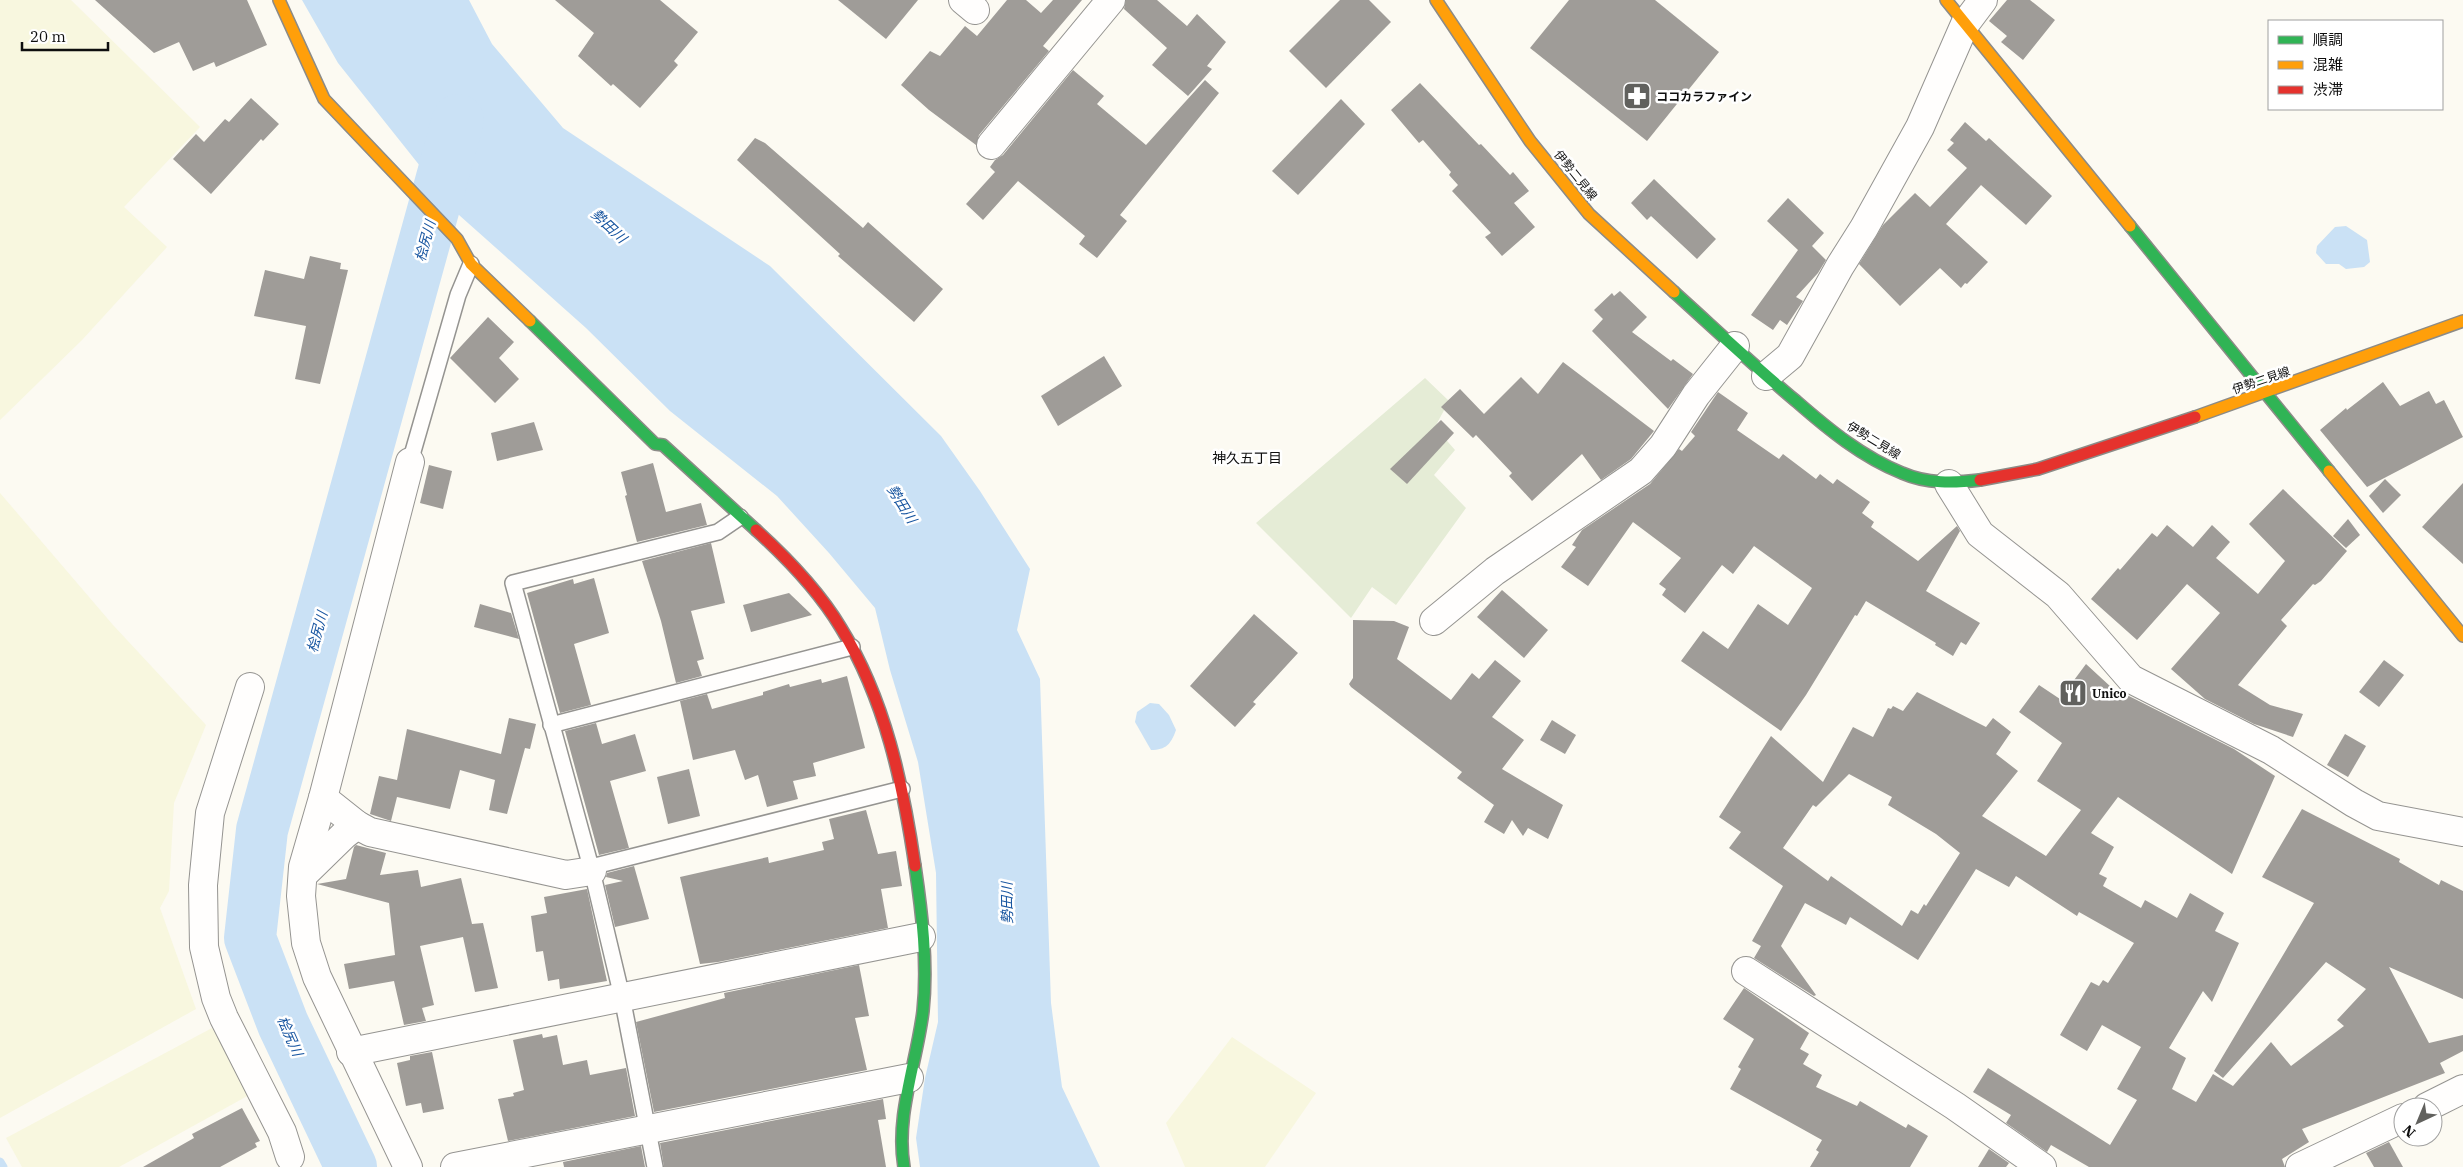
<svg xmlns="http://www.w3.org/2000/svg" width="2463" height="1167" font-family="'IBM Plex Serif','Noto Sans JP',serif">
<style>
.farmland{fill:#f8f7df}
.cemetery{fill:#e5ecd6}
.water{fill:#cae1f5}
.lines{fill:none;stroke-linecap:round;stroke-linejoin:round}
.stream{stroke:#cae1f5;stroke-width:9}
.river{stroke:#cae1f5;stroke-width:52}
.building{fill:#9f9c98;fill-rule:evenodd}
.lane-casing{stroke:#959491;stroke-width:18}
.street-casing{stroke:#959491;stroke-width:30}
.fast-casing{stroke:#8c8b87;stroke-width:14}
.slow-casing{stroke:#8c8b87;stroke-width:14}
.jam-casing{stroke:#8c8b87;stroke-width:14}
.lane{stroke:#fffefd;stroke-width:15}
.street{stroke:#fffefd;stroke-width:28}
.fast{stroke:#30b455;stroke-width:11}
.slow{stroke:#ff9f0a;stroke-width:11}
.jam{stroke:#e5322d;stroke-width:11}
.labels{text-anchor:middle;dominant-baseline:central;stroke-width:5;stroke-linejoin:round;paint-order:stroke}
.poi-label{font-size:12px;font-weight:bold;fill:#0e0e0e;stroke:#fff;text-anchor:start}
.street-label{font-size:12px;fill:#0e0e0e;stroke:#fff}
.water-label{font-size:14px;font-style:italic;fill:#1755a0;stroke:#fff}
.neighbourhood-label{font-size:14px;fill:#0e0e0e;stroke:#fff}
</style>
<rect width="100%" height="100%" fill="#fcfaf2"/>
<!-- farmland -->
<g class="farmland">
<path d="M 0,0 L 71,0 L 200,127 L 124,207 L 167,247 L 82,340 L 0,420 Z"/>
<path d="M 0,493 L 113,625 L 206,725 L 174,803 L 169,891 L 160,908 L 196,1009 L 0,1118 Z"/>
<path d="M 212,1028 L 251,1094 L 119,1167 L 22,1167 L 6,1138 Z"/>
<path d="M 1232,1037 L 1316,1093 L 1265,1167 L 1185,1167 L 1166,1123 Z"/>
</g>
<!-- cemetery -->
<path class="cemetery" d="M 1425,378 L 1449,401 L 1435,427 L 1455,450 L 1434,475 L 1466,508 L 1396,605 L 1372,587 L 1351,618 L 1256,523 Z"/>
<!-- water -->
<g class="water">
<path d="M 302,0 L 469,0 L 492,44 L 563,128 L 770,266 L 941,436 L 980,491 L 1030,569 L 1017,630 L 1040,679 L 1051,1003 L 1062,1087 L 1100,1167 L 920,1167 L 916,1138 L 925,1078 L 938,1022 L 936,873 L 918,762 L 890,670 L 875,608 L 829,553 L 777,496 L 670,411 L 586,328 L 459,215 L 338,63 Z"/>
<path d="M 2346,226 L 2367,240 L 2370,262 L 2364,267 L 2346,269 L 2339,264 L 2326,264 L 2316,253 L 2317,246 L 2335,227 Z"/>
<path d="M 1150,703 L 1159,704 L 1169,715 L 1176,730 C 1171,744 1166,750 1151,750 L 1135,722 L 1137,712 Z"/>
</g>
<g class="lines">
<!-- stream -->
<path class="stream" d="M 0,1162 L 3,1167"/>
<!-- river -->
<path class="river" d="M 351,1167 L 283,1024 L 250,938 L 262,830 L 458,120"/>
</g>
<!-- building -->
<g class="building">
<path d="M 95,0 L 247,0 L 267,45 L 216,67 L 214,62 L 193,71 L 179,42 L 154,53 Z"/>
<path d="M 555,0 L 660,0 L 698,32 L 674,61 L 678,65 L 640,108 L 613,84 L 611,86 L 578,56 L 594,33 Z"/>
<path d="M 838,0 L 918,0 L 886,39 Z"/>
<path d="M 1007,0 L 1026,0 L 1041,13 L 1053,0 L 1082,0 L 1043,46 L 1049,51 L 979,135 L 976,145 L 929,110 L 901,85 L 930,51 L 940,56 L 965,26 L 977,36 Z"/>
<path d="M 1126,0 L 1157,0 L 1187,26 L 1197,14 L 1226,42 L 1207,66 L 1212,69 L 1188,96 L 1152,65 L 1167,48 L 1124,9 Z"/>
<path d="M 1340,0 L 1369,0 L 1391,22 L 1326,88 L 1289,51 Z"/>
<path d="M 1569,0 L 1655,0 L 1719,52 L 1647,141 L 1530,48 Z"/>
<path d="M 2007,0 L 2030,0 L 2055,20 L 2023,60 L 2001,42 L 2007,36 L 1989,21 Z"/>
<path d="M 1073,70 L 1104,96 L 1097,104 L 1146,145 L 1205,80 L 1219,93 L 1120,215 L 1127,221 L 1097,258 L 1079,244 L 1085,236 L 1018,181 L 983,220 L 966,204 L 995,172 L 990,167 L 995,160 L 1003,155 Z"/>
<path d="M 1420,83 L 1479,145 L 1481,144 L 1510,175 L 1513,172 L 1529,191 L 1514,203 L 1535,227 L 1502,256 L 1485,237 L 1491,233 L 1452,191 L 1458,185 L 1449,175 L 1451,172 L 1423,140 L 1419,143 L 1391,110 Z"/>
<path d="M 251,98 L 279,124 L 263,141 L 261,139 L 211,194 L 173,159 L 196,134 L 204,142 L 225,119 L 229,122 Z"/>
<path d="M 1341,99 L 1365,124 L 1298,195 L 1272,171 Z"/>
<path d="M 1965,122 L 1986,141 L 1989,138 L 2052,196 L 2026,225 L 1981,185 L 1946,224 L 1988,262 L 1967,284 L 1965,283 L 1961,288 L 1940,268 L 1900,306 L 1859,264 L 1883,225 L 1915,193 L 1930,207 L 1967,168 L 1947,150 L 1954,143 L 1950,140 Z"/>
<path d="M 755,138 L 765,143 L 863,228 L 868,222 L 943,289 L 914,322 L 838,256 L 840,254 L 737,160 Z"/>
<path d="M 1654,179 L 1716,239 L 1697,259 L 1651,216 L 1647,220 L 1631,203 Z"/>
<path d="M 1788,198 L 1824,233 L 1812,246 L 1826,260 L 1818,273 L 1796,297 L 1803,301 L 1787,325 L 1780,320 L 1773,330 L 1751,315 L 1798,250 L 1767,221 Z"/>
<path d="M 310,256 L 341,263 L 340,269 L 348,270 L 320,384 L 295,379 L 306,326 L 254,316 L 265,270 L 304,279 Z"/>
<path d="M 1620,291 L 1647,317 L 1632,332 L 1671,361 L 1673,359 L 1693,374 L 1668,409 L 1592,331 L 1603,319 L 1594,310 L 1612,293 L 1614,296 Z"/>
<path d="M 488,317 L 514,342 L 499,358 L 519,379 L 495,403 L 450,358 Z"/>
<path d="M 1104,356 L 1122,386 L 1058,426 L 1041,396 Z"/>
<path d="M 1563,362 L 1654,431 L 1631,459 L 1601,480 L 1582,454 L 1532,501 L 1509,476 L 1512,473 L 1476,435 L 1473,438 L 1441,407 L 1460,389 L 1484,414 L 1521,377 L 1538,394 Z"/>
<path d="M 2383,382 L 2400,406 L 2429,391 L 2436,404 L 2444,400 L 2463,437 L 2367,487 L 2320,430 L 2346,408 L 2347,410 Z"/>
<path d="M 1718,392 L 1748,413 L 1737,430 L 1779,459 L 1783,454 L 1816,479 L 1820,474 L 1833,484 L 1837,479 L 1870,502 L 1862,513 L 1874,522 L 1871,527 L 1918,561 L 1957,526 L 1960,531 L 1926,591 L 1980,623 L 1966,645 L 1961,642 L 1953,656 L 1935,645 L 1936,643 L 1866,601 L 1857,616 L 1855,615 L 1806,695 L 1781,731 L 1681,661 L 1703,631 L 1728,649 L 1758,604 L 1788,625 L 1812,588 L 1754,546 L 1733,574 L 1722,565 L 1685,613 L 1662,595 L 1666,589 L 1659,584 L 1681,558 L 1633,522 L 1588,586 L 1561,567 L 1576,547 L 1572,545 L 1582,530 L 1650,484 L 1679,449 L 1682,451 L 1695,436 L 1691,432 Z"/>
<path d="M 1441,420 L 1454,433 L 1407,484 L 1390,469 Z"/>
<path d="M 534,422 L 543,450 L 497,461 L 491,433 Z"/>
<path d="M 653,463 L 666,512 L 701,503 L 707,525 L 637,542 L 625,496 L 627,495 L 621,472 Z"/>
<path d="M 429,465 L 452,471 L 443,509 L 420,503 Z"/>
<path d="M 2385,479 L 2401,495 L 2383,513 L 2369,496 Z"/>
<path d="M 2463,483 L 2463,564 L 2422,527 Z"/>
<path d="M 2283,489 L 2347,551 L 2321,581 L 2315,585 L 2313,584 L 2281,620 L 2287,626 L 2238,685 L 2270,705 L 2303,714 L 2293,737 L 2254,724 L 2205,699 L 2171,669 L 2220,613 L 2187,584 L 2137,640 L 2091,599 L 2118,568 L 2120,570 L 2152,533 L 2157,537 L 2167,525 L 2193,547 L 2212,525 L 2230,542 L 2216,558 L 2258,594 L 2285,561 L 2249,524 Z"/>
<path d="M 2348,519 L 2360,535 L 2346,548 L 2333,536 Z"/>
<path d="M 711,543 L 725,603 L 691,611 L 704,659 L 697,661 L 702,676 L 676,683 L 661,621 L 642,561 Z"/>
<path d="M 594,578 L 609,633 L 574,644 L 591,705 L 560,713 L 527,593 L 573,579 L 574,584 Z"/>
<path d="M 1502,590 L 1548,630 L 1524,658 L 1477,617 Z"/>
<path d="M 789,593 L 812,615 L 751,632 L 743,605 Z"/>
<path d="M 480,604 L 511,613 L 519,639 L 474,627 Z"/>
<path d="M 1254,614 L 1298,653 L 1253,702 L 1256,704 L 1235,727 L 1190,686 Z"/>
<path d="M 1353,620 L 1394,621 L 1409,627 L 1397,659 L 1451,700 L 1472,673 L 1479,679 L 1495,660 L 1521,681 L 1492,717 L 1524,740 L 1502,769 L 1563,805 L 1548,839 L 1528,828 L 1523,836 L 1512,820 L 1504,834 L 1484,822 L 1494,805 L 1457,778 L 1462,772 L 1351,687 L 1349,684 L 1353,678 Z"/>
<path d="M 2384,660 L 2404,675 L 2379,707 L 2359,692 Z"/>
<path d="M 2086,664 L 2111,687 L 2234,749 L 2275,776 L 2232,874 L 2118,797 L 2091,833 L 2114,847 L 2099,874 L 2107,878 L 2103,886 L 2141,908 L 2145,900 L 2177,918 L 2190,893 L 2224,913 L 2215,931 L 2239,943 L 2212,1002 L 2203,991 L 2169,1048 L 2186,1058 L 2172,1089 L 2196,1102 L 2213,1074 L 2233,1086 L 2271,1042 L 2291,1066 L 2344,1026 L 2337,1020 L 2366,989 L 2326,962 L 2223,1078 L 2214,1071 L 2314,903 L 2262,877 L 2302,809 L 2400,859 L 2399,862 L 2439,885 L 2441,880 L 2463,891 L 2463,999 L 2389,967 L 2429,1043 L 2463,1035 L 2463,1051 L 2440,1063 L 2445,1073 L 2302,1129 L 2309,1142 L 2282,1159 L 2285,1167 L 2089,1167 L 2051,1145 L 2047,1152 L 2006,1123 L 2011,1115 L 1973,1092 L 1988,1068 L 2110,1145 L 2137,1100 L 2117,1089 L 2141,1047 L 2102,1025 L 2087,1051 L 2060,1035 L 2091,982 L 2099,986 L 2103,980 L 2108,983 L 2134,943 L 2079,912 L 2077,916 L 2016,876 L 2009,887 L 1976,869 L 1918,960 L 1850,917 L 1846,925 L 1805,903 L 1781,946 L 1816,995 L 1814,996 L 1754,958 L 1761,946 L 1752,941 L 1783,886 L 1729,848 L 1741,832 L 1719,817 L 1771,736 L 1823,782 L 1853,727 L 1873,737 L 1888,708 L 1891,709 L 1893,706 L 1903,711 L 1917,692 L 1986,727 L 1993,718 L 2011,732 L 1996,754 L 2018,771 L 1982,816 L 2046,856 L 2081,810 L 2037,781 L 2062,743 L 2019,712 L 2039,685 L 2060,699 ZM 1849,774 L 1892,797 L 1888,805 L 1936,834 L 1960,853 L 1926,906 L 1924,904 L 1918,914 L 1911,910 L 1902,926 L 1831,876 L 1828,881 L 1783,848 L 1813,805 L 1816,807 Z"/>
<path d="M 847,676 L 865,748 L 813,763 L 816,776 L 793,781 L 798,799 L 767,807 L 758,775 L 745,780 L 735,750 L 693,760 L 680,701 L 707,694 L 712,709 L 763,695 L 763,692 L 789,684 L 790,687 L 821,679 L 822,683 Z"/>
<path d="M 509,718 L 536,724 L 530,749 L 525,748 L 507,814 L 489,810 L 495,780 L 460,770 L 450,809 L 397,797 L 391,821 L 370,814 L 379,776 L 397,780 L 407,729 L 501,754 Z"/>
<path d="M 1552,720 L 1576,735 L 1565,754 L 1540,740 Z"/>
<path d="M 596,723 L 602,744 L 635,734 L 646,771 L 610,781 L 629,848 L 599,855 L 565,731 Z"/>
<path d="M 2345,734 L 2366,746 L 2348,777 L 2327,765 Z"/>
<path d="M 689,769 L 700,816 L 668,824 L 657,777 Z"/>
<path d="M 866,810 L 878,854 L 896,851 L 902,886 L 881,889 L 888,928 L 718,962 L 700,964 L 680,877 L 768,857 L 769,863 L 824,850 L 822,842 L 834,839 L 829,819 Z"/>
<path d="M 356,845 L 386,853 L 380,875 L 418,870 L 421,887 L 461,878 L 472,924 L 483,923 L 498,988 L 475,992 L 463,937 L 420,946 L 434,1005 L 422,1008 L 426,1021 L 404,1025 L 394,981 L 349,989 L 344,964 L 395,955 L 389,903 L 317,884 L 346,879 L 354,847 Z"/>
<path d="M 634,866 L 649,919 L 615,927 L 605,885 L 623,881 L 606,877 L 607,873 Z"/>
<path d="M 587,889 L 607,981 L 560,989 L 559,979 L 548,981 L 543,951 L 536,952 L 531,916 L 547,913 L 544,897 Z"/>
<path d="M 859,965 L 869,1016 L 855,1018 L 867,1070 L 654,1112 L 636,1022 L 725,998 L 724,993 Z"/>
<path d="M 1744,988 L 1809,1033 L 1800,1049 L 1809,1054 L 1803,1064 L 1822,1075 L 1816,1087 L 1857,1106 L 1860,1101 L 1906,1128 L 1908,1124 L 1928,1136 L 1910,1167 L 1810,1167 L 1819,1152 L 1816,1150 L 1822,1140 L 1730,1089 L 1741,1069 L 1738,1067 L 1754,1039 L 1723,1019 Z"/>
<path d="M 542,1034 L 543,1038 L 557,1035 L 563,1065 L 587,1060 L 590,1075 L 626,1068 L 635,1116 L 508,1141 L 498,1099 L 514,1096 L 513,1093 L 524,1090 L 513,1040 Z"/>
<path d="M 432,1052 L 444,1109 L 423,1113 L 421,1103 L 406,1106 L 397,1063 L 410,1060 L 410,1056 Z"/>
<path d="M 883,1099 L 886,1119 L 878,1120 L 886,1167 L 664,1167 L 660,1143 Z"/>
<path d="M 242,1108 L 260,1141 L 255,1143 L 257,1147 L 220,1167 L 143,1167 L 194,1138 L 192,1134 Z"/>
<path d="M 2389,1142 L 2403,1167 L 2374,1167 L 2366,1153 Z"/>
<path d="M 641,1146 L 645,1167 L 564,1167 L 563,1162 Z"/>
<path d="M 1989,1149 L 2009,1163 L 2006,1167 L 1978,1167 Z"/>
</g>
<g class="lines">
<defs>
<g id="lane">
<path d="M 410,462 L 458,295 L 471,264"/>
<path d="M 551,725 L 852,647"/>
<path d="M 591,867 L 902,789"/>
<path d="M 655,1167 L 622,997 L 592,871 L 513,583 L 718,532 L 740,517"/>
</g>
<g id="street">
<path d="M 963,0 L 975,10"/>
<path d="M 991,145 L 1111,0"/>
<path d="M 1766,376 L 1790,356 L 1840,266 L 1864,228 L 1920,127 L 1965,24 L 1983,0"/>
<path d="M 1949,484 L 1980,534 L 2058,595 L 2131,679 L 2271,750 L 2354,803 L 2378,816 L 2463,832"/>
<path d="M 1434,621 L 1495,571 L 1641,471 L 1663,446 L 1696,395 L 1735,346"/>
<path d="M 250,687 L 210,813 L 203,885 L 204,947 L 216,998 L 224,1018 L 282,1132 L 290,1157"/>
<path d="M 323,798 L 357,825 L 370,832 L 566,875 L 592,871"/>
<path d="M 303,875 L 344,835 L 357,825"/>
<path d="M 1746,971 L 1955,1106 L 2042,1167"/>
<path d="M 351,1052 L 921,937"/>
<path d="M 2427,1107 L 2463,1089"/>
<path d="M 408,1167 L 317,977 L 306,943 L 301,896 L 303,867 L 323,798 L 410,462"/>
<path d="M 455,1167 L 909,1078"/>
<path d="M 2300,1167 L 2403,1118"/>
</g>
<g id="fast">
<path d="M 2130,226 L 2329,471"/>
<path d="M 1674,292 C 1715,329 1754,366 1796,401 C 1828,429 1862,457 1902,473 C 1927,484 1954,483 1980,480"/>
<path d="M 530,321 L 655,444 L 663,445 L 756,530"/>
<path d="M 904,1167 C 895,1116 917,1062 923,1011 C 928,964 922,913 915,866"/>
</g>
<g id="slow">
<path d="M 279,0 L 324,99 L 457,239 L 471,264 L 530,321"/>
<path d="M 1436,0 L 1530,141 L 1589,214 L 1674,292"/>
<path d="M 1946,0 L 2130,226"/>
<path d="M 2195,417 L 2463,321"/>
<path d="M 2329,471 L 2463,636"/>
</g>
<g id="jam">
<path d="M 1980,480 L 2038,469 L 2195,417"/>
<path d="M 756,530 C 788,559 819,591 841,628 C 885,699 903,784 915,866"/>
</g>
</defs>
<!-- lane casing -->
<use href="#lane" class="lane-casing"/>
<!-- street casing -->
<use href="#street" class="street-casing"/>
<!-- fast casing -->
<use href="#fast" class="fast-casing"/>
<!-- slow casing -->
<use href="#slow" class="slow-casing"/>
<!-- jam casing -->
<use href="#jam" class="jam-casing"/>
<!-- lane -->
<use href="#lane" class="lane"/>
<!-- street -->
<use href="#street" class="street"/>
<!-- fast -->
<use href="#fast" class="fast"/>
<!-- slow -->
<use href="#slow" class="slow"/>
<!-- jam -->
<use href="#jam" class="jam"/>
</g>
<!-- icons -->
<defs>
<symbol id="pharmacy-square" viewBox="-11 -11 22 22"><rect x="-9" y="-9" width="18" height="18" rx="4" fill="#61615e" stroke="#fff"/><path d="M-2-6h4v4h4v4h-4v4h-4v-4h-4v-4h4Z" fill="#fff"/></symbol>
<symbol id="restaurant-square" viewBox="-11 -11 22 22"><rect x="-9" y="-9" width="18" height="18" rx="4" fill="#61615e" stroke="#fff"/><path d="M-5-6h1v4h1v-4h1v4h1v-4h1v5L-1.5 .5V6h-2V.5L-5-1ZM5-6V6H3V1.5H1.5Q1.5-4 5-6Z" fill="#fff"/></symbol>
</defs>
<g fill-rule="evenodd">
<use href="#pharmacy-square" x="1621" y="80" width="32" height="32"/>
<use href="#restaurant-square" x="2057" y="677" width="32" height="32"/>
</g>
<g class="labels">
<!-- poi labels -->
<g class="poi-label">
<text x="1656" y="96">ココカラファイン</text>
<text x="2092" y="693">Unico</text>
</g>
<!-- street labels -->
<g class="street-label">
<text transform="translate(1576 175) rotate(51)">伊勢二見線</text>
<text transform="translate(2261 380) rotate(-19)">伊勢二見線</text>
<text transform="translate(1874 440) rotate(31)">伊勢二見線</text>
</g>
<!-- water labels -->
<g class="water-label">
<text transform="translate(609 226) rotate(43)">勢田川</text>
<text transform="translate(425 241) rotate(-75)">桧尻川</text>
<text transform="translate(902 504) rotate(58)">勢田川</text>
<text transform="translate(317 632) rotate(-75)">桧尻川</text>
<text transform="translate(1007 903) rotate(-91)">勢田川</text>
<text transform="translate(290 1036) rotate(66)">桧尻川</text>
</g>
<!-- neighbourhood labels -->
<g class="neighbourhood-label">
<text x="1247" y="458">神久五丁目</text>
</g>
</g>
<!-- legend -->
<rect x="2268" y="20" width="175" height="90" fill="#ffffff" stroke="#9f9f9f"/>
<rect x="2278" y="36" width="25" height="8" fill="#30b455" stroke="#9f9f9f"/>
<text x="2313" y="45" font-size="15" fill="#0e0e0e">順調</text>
<rect x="2278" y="61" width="25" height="8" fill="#ff9f0a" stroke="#9f9f9f"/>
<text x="2313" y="70" font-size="15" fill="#0e0e0e">混雑</text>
<rect x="2278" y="86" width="25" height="8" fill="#e5322d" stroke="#9f9f9f"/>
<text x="2313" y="95" font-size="15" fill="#0e0e0e">渋滞</text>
<!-- north arrow -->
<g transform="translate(2418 1122) rotate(224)"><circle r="24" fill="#ffffff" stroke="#9f9f9f"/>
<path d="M0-4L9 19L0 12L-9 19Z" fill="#61615e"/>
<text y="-8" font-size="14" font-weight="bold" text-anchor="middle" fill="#0e0e0e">N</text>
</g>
<!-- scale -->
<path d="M22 42v8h86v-8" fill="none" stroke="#0e0e0e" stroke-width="2.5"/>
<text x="30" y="42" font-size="15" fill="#0e0e0e" stroke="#ffffff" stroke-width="4" paint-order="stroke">20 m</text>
</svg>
